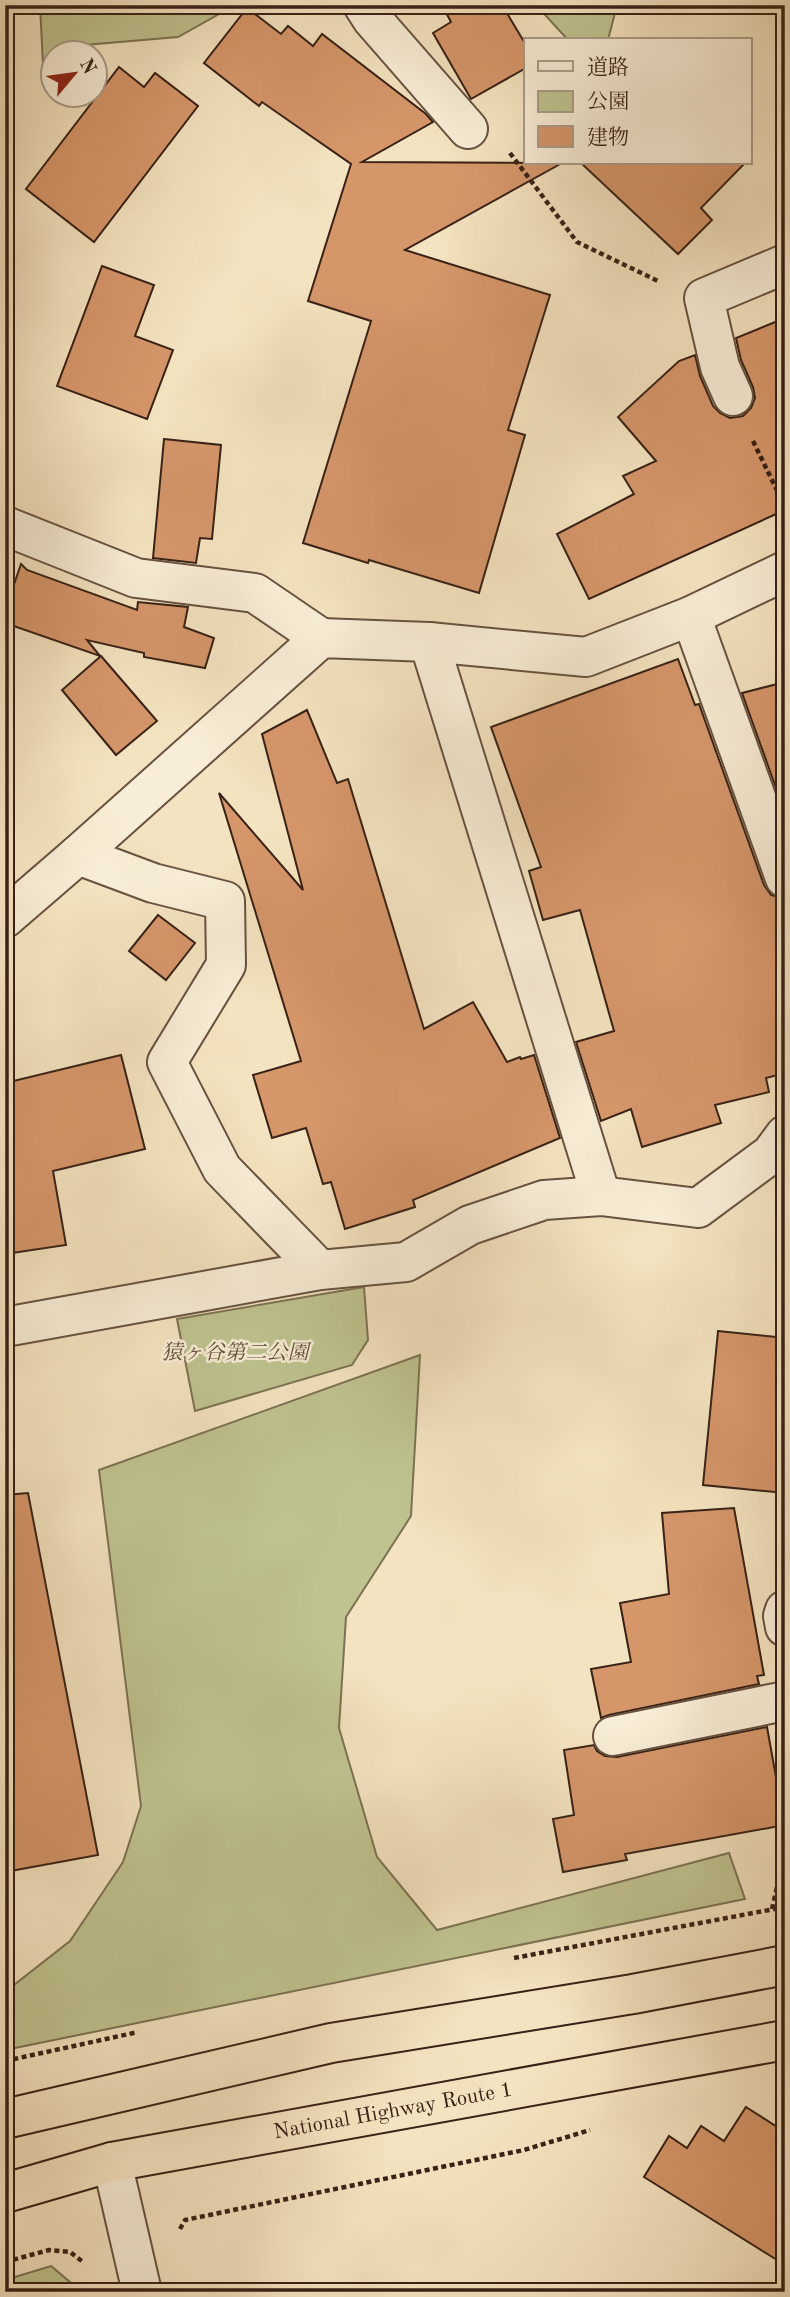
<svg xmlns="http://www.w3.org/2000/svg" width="790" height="2297" font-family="'Old Standard TT','Noto Serif JP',serif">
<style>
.green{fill:#bfc390;stroke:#7c7253;stroke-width:2}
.building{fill:#d5966a;stroke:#382116;stroke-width:2}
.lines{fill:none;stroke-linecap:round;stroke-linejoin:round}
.minor-casing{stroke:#675240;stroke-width:42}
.highway-casing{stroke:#382116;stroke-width:42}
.path{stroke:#382116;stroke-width:4.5;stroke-dasharray:5 3.5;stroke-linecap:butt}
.minor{stroke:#f8edd6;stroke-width:38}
.highway{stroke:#f4e3c0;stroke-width:38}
.labels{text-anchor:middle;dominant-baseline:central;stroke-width:5;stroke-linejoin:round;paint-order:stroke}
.park-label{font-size:21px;font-style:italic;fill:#60523b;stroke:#f8edd6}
.street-label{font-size:21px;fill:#382116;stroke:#f8edd6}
</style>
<rect width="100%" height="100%" fill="#f4e3c0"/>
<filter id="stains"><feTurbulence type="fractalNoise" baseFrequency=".00286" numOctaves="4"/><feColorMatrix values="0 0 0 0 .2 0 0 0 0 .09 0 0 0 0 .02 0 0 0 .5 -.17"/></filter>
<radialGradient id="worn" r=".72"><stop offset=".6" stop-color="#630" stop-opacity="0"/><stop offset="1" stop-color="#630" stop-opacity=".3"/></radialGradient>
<!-- green -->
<g class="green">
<path d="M 40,5 L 235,5 L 178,37 L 73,46 L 68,52 L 52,52 L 52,73 L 44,85 Z"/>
<path d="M 536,5 L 617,5 L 608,40 L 568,40 Z"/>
<path d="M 364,1287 L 368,1340 L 352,1365 L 195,1411 L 177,1319 Z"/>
<path d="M 420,1355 L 411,1516 L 346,1617 L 339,1728 L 377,1857 L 437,1930 L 729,1853 L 745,1899 L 5,2050 L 5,1992 L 70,1941 L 123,1862 L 141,1806 L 99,1470 Z"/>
<path d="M 51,2266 L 82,2292 L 5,2292 L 5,2280 Z"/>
</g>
<!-- building -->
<g class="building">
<path d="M 442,5 L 502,5 L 526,45 L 526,68 L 471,99 L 433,33 L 451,22 Z"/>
<path d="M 247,8 L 281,34 L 288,26 L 313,46 L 322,34 L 426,114 L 433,122 L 362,162 L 562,163 L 405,250 L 550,295 L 508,430 L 525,435 L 479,593 L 369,560 L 368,563 L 303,543 L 371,321 L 308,301 L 351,164 L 262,102 L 259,106 L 204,63 Z"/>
<path d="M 119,67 L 144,87 L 155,73 L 198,106 L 94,242 L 26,189 Z"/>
<path d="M 581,163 L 745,163 L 701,208 L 712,220 L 678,254 Z"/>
<path d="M 102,266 L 154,285 L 135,336 L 173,350 L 147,419 L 57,386 Z"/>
<path d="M 785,318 L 785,510 L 589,599 L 557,534 L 634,494 L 623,476 L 656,461 L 618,417 L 679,361 L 695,355 L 700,376 L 713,406 L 720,413 L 730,418 L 743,416 L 751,408 L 755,398 L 753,387 L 741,360 L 736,338 Z"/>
<path d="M 164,439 L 221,445 L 212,539 L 200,538 L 196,563 L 153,558 Z"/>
<path d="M 21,564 L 27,570 L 137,610 L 138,602 L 188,607 L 184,627 L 214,638 L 205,668 L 144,657 L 144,653 L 87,640 L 100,656 L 5,623 L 5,611 Z"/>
<path d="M 101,656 L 157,721 L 116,755 L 62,690 Z"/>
<path d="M 678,659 L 695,705 L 699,704 L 764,885 L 771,895 L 785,899 L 785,1073 L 766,1078 L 769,1092 L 715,1105 L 721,1123 L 642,1147 L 631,1109 L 601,1121 L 576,1042 L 614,1031 L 580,910 L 543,920 L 529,871 L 541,867 L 491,727 Z"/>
<path d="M 785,682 L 785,813 L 742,693 Z"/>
<path d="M 307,710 L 337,783 L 348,779 L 424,1029 L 473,1002 L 507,1062 L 520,1057 L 521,1059 L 534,1055 L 560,1138 L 413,1200 L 415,1207 L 345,1229 L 331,1182 L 323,1184 L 306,1128 L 272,1138 L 253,1075 L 301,1061 L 219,793 L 303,890 L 262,734 Z"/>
<path d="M 158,915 L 195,943 L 166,980 L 129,951 Z"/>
<path d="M 121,1055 L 145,1149 L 53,1171 L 66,1245 L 5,1254 L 5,1083 Z"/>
<path d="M 718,1331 L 785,1338 L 785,1493 L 703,1485 Z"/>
<path d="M 28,1493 L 98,1855 L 5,1872 L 5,1495 Z"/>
<path d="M 734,1508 L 764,1675 L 757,1676 L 759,1684 L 609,1715 L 601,1718 L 591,1669 L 631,1662 L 620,1603 L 669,1594 L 662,1513 Z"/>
<path d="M 767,1727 L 776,1777 L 785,1775 L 785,1825 L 625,1854 L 627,1860 L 563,1872 L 553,1819 L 574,1815 L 564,1750 L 594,1745 L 597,1751 L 605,1756 L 617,1757 Z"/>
<path d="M 746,2107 L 785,2132 L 785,2265 L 644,2177 L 669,2136 L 687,2148 L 701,2126 L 724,2141 Z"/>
</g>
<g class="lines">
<defs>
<g id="minor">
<path d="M 363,5 L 372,19 L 468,129"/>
<path d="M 733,396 L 720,367 L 704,298 L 785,264"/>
<path d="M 5,526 L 136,578 L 255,593 L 321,638"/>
<path d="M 691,616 L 785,878"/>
<path d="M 429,642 L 601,1196"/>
<path d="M 78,855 L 153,883 L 225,901 L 226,965 L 167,1062 L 222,1169 L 320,1270"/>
<path d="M 5,918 L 78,855 L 321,638 L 429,642 L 586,657 L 691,616 L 785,571"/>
<path d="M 5,1327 L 320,1270 L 406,1262 L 470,1225 L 544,1200 L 601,1196 L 698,1208 L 771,1154 L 785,1135"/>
<path d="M 785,1610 L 783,1616 L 785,1627"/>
<path d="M 613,1736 L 785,1701"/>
<path d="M 112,2162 L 142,2292"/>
</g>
<g id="highway">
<path d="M 5,2119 L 331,2043 L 633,1994 L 785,1965"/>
<path id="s1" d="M 5,2193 L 112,2162 L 785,2040"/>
</g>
</defs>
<!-- minor casing -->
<use href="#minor" class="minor-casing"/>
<!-- highway casing -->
<use href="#highway" class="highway-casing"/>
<!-- path -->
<g class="path">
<path d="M 510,153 L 577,242 L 658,281"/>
<path d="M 753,441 L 785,507"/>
<path d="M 772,1909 L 777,1887 L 785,1884"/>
<path d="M 514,1958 L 785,1907"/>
<path d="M 5,2061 L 138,2032"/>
<path d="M 180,2229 L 185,2220 L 524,2150 L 590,2130"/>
<path d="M 5,2262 L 49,2250 L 70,2252 L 83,2262"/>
</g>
<!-- minor -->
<use href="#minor" class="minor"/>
<!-- highway -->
<use href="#highway" class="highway"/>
</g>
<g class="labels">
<!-- park labels -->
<g class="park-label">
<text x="235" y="1353">猿ヶ谷第二公園</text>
</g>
<!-- street labels -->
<g class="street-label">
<text stroke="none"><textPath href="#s1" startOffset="397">National Highway Route 1</textPath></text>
</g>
</g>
<!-- margin -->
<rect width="790" height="2297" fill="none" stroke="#f4e3c0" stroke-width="28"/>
<rect x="7" y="7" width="776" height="2283" fill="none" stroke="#382116" stroke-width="3.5"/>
<rect x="14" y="14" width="762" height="2269" fill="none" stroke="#382116" stroke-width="2"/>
<!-- legend -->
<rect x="524" y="38" width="228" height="126" fill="#f8edd6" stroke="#ab9b89" stroke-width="2"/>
<rect x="538" y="61" width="35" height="10" fill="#f8edd6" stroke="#ab9b89" stroke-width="2"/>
<text x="587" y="74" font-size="21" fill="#382116">道路</text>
<rect x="538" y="91" width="35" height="21" fill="#bfc390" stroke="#ab9b89" stroke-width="2"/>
<text x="587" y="108" font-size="21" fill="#382116">公園</text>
<rect x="538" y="126" width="35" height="21" fill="#d5966a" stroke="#ab9b89" stroke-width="2"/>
<text x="587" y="144" font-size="21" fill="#382116">建物</text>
<!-- north arrow -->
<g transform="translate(74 74) rotate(61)"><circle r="33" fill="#f8edd6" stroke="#ab9b89" stroke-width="2"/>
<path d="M0-5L12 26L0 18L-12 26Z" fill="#8f2418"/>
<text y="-10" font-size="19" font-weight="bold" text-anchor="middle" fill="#382116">N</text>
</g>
<rect width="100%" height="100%" filter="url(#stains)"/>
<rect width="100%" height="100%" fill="url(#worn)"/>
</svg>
